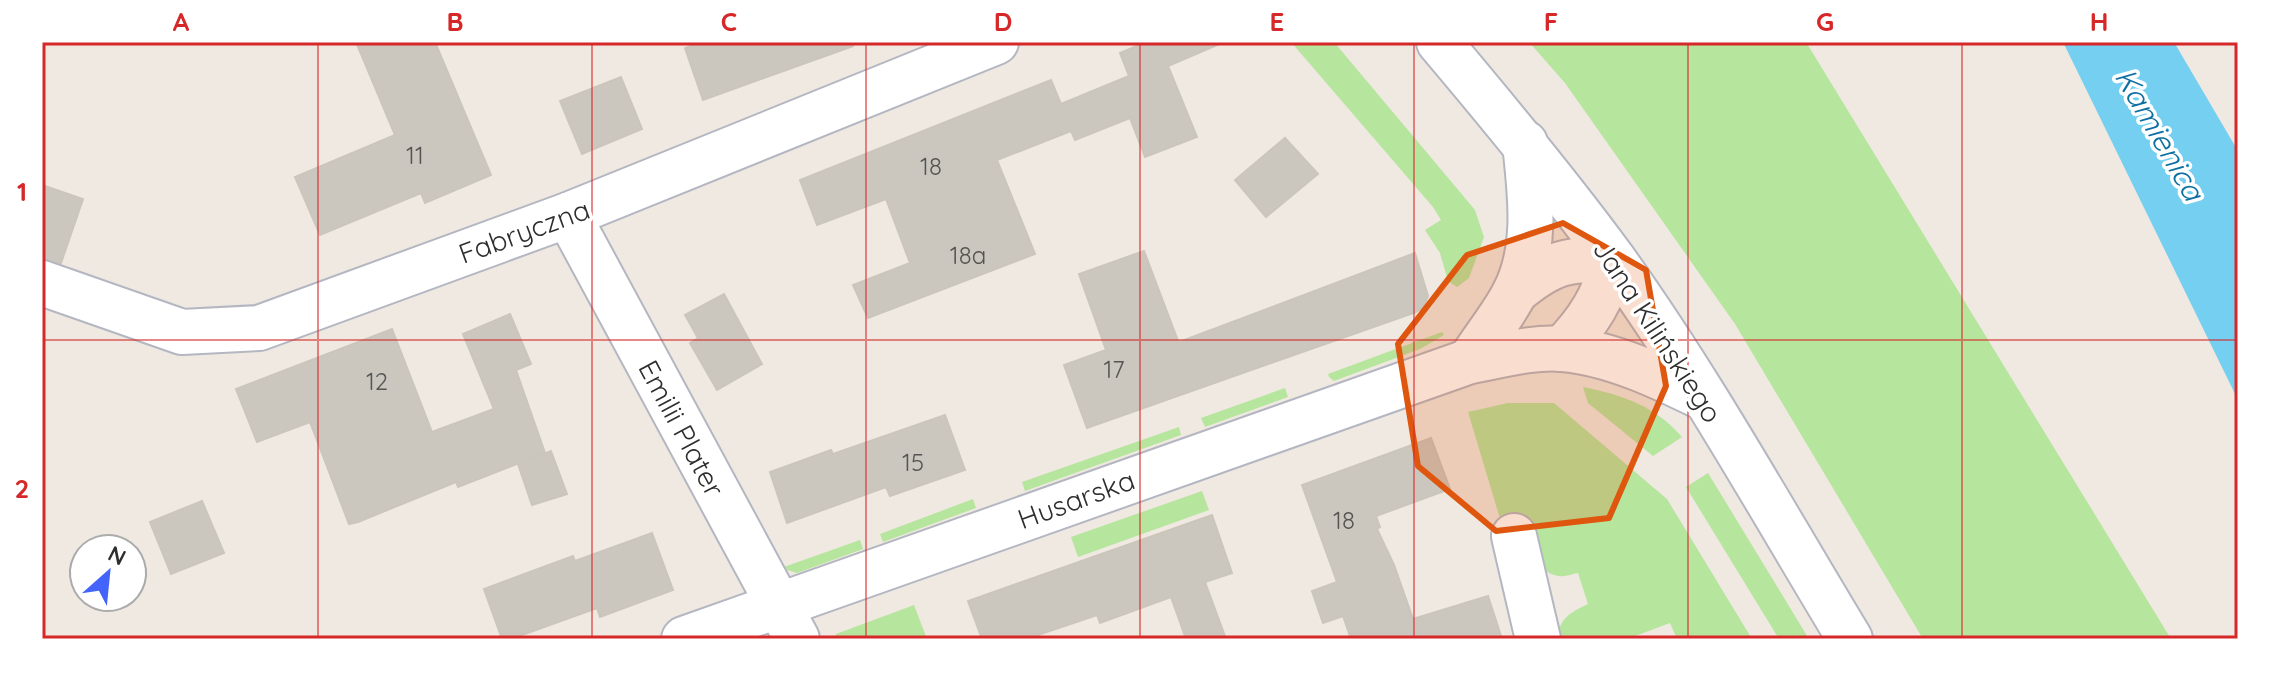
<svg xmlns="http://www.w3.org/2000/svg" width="2280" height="681" font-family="Quicksand,sans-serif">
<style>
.green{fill:#b6e59e}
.water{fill:#75cff0}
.building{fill:#cbc7bf;stroke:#cbc5ba;stroke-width:2}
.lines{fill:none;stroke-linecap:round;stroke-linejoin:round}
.minor-casing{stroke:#b4b7c1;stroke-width:48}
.tertiary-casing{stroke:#b4b7c1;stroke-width:48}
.secondary-casing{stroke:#b4b7c1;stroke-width:48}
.minor{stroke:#fff;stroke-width:44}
.tertiary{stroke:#fff;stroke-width:44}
.secondary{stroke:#fff;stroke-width:44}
.marked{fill:#df570e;fill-opacity:0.2;stroke:#df570e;stroke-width:6;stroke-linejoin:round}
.grid{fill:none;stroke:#d62828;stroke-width:2;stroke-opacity:0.55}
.labels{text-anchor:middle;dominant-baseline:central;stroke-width:7;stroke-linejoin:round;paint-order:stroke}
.number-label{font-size:24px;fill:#555452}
.street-label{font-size:28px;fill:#2e2e2e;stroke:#fff}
.water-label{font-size:30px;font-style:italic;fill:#0d6fa3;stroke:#fff}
.neatline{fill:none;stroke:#d62828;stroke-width:3}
.grid-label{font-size:26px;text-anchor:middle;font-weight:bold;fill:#d62828}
</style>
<rect width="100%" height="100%" fill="#efe9e1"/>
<!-- green -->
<g class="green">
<path d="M 1291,42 L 1334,42 L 1475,210 L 1484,237 L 1469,278 L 1457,287 L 1448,281 L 1440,253 L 1425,230 L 1441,220 L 1433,207 Z"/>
<path d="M 1529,42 L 1806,42 L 2171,639 L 1923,639 L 1735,324 L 1565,83 Z"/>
<path d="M 1442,332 L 1444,335 L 1420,349 L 1334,381 L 1329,377 L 1328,374 Z"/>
<path d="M 1583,387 C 1623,395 1655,406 1682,437 L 1653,456 L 1588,403 Z"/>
<path d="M 1285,388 L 1288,397 L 1205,427 L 1201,418 Z"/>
<path d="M 1508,403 L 1554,403 L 1667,499 L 1752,639 L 1677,639 L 1670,623 L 1627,639 L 1558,639 C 1558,619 1571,612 1588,604 L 1578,573 C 1572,574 1565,577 1559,576 C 1533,573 1529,536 1525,516 L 1501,522 L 1468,412 Z"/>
<path d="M 1179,427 L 1181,435 L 1025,491 L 1022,482 Z"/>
<path d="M 1708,473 L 1809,639 L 1779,639 L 1686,487 Z"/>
<path d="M 1202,491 L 1209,510 L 1078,557 L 1071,537 Z"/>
<path d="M 973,499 L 976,508 L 883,542 L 880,534 Z"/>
<path d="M 860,540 L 863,549 L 797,573 L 781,568 Z"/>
<path d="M 914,605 L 927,639 L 835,639 L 836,634 Z"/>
</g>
<!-- water -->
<path class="water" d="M 2063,42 L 2174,42 L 2238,151 L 2238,400 Z"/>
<!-- building -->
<g class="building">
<path d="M 356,42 L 435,42 L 491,175 L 425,203 L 421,193 L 320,235 L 295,177 L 395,135 Z"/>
<path d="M 701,42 L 852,42 L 853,46 L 703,100 L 685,48 Z"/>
<path d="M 1146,42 L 1224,42 L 1168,66 L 1197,137 L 1145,157 L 1130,118 L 1075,140 L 1071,131 L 997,160 L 1035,254 L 868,318 L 853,285 L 910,263 L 886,199 L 817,225 L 800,180 L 1051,80 L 1061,104 L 1129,76 L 1120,53 Z"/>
<path d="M 621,77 L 642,129 L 582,154 L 560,101 Z"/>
<path d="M 1285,138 L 1318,174 L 1266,217 L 1235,180 Z"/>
<path d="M 42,185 L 83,199 L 61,263 L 42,259 Z"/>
<path d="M 1144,251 L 1178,341 L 1174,344 L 1415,253 L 1428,296 L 1424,306 L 1416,312 L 1087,428 L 1064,365 L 1106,350 L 1079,274 Z"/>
<path d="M 724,294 L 762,364 L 717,390 L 690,343 L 698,338 L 685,315 Z"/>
<path d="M 510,314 L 531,364 L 516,370 L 545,453 L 458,487 L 456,482 L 358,522 L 349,524 L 310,422 L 257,442 L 236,389 L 392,329 L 432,432 L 494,409 L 463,334 Z"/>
<path d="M 945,415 L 965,470 L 890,496 L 886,487 L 787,523 L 770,472 L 831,450 L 833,454 Z"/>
<path d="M 1431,438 L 1450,489 L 1376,516 L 1380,527 L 1377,529 L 1394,565 L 1413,619 L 1488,596 L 1502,639 L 1351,639 L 1343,616 L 1323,623 L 1312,591 L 1337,582 L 1302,485 Z"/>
<path d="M 551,451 L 567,494 L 532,505 L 518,464 Z"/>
<path d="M 202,501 L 224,553 L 171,574 L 150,522 Z"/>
<path d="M 1212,515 L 1232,573 L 1205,582 L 1226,639 L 1186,639 L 1171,597 L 1100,623 L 1097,615 L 1026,639 L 982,639 L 968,601 Z"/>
<path d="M 652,533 L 673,590 L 600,617 L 597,608 L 511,639 L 502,639 L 484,589 L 573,556 L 575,561 Z"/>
</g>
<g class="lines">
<defs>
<g id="minor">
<path d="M 568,215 L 797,639"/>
<path d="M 42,283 L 182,332 L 259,328 L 568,215 L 996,42"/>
<path d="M 1514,536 L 1538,639"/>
</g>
<g id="tertiary">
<path d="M 1515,292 C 1550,263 1568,257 1614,261 C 1602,299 1590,320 1562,349"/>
<path d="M 1470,361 C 1484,338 1503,316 1515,292 C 1538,246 1530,192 1525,143"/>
<path d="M 684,639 L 1470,361 C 1499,356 1533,346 1563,349 C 1611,353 1661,377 1704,398"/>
</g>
<path id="secondary" d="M 1439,42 C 1499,113 1558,184 1613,259 C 1700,380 1773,512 1850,639"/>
</defs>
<!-- minor casing -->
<use href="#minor" class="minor-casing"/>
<!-- tertiary casing -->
<use href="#tertiary" class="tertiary-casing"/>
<!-- secondary casing -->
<use href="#secondary" class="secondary-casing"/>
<!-- minor -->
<use href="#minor" class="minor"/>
<!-- tertiary -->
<use href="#tertiary" class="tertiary"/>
<!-- secondary -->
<use href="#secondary" class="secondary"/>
</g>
<!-- marked area -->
<path class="marked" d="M 1563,223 L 1646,270 L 1666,386 L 1609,518 L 1496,531 L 1418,466 L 1398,344 L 1467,255 Z"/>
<!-- grid -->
<path class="grid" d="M 318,42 L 318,639M 592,42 L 592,639M 866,42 L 866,639M 1140,42 L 1140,639M 1414,42 L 1414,639M 1688,42 L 1688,639M 1962,42 L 1962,639M 42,340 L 2238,340"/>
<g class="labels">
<!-- number labels -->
<g class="number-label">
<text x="415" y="155">11</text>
<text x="931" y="166">18</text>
<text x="968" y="255">18a</text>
<text x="1114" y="369">17</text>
<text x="377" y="381">12</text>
<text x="913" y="462">15</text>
<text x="1344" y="520">18</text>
</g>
<!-- street labels -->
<g class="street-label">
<text transform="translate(524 231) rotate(-20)">Fabryczna</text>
<text transform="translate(1658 331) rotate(57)">Jana Kilińskiego</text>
<text transform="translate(682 428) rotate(62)">Emilii Plater</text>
<text transform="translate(1076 499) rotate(-20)">Husarska</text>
</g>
<!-- water labels -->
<g class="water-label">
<text transform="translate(2160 134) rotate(60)">Kamienica</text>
</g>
</g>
<!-- border -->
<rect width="2280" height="681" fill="none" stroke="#ffffff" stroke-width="88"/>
<!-- north arrow -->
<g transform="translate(108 573) rotate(27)"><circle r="38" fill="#ffffff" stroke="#ababab" stroke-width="2"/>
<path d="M0-6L14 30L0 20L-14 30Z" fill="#4264fb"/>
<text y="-12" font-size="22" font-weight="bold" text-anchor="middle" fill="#2e2e2e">N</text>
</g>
<rect x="44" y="44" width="2192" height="593" class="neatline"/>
<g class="grid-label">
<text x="181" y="31">A</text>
<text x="455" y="31">B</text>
<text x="729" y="31">C</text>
<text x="1003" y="31">D</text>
<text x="1277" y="31">E</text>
<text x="1551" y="31">F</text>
<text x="1825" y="31">G</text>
<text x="2099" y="31">H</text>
<text x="22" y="201">1</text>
<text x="22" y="498">2</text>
</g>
</svg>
